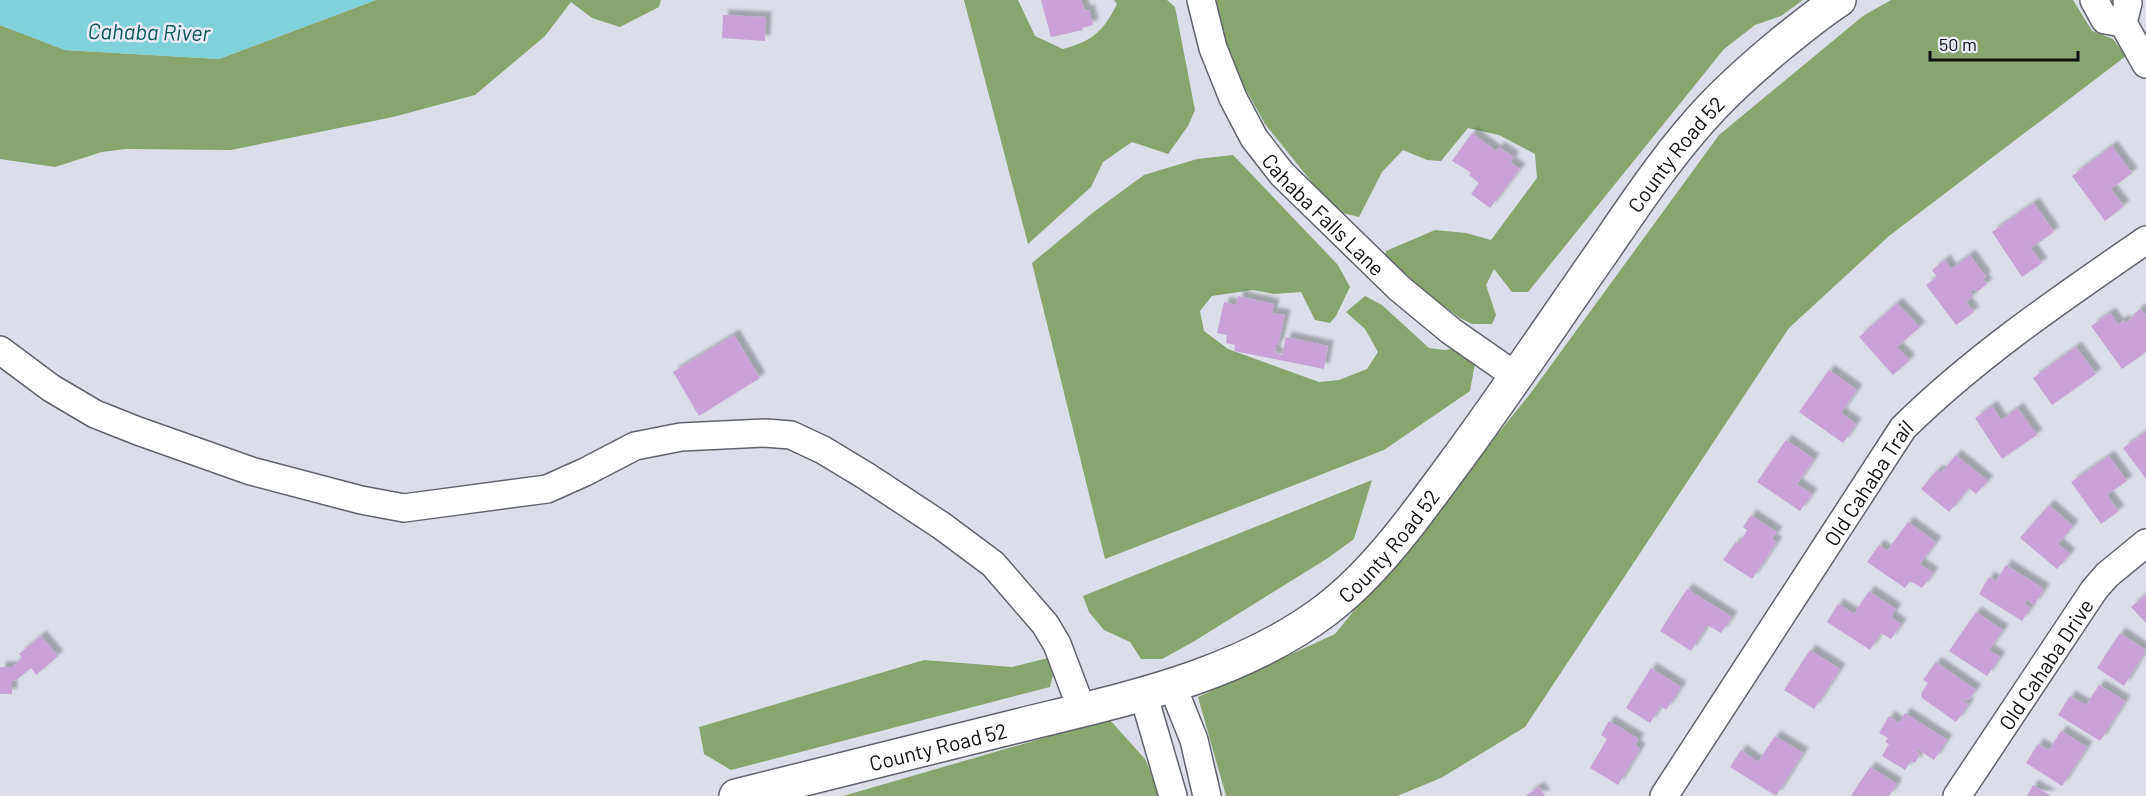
<svg xmlns="http://www.w3.org/2000/svg" width="2146" height="796" font-family="Barlow,sans-serif">
<style>
.forest{fill:#88a56f}
.water{fill:#7ed2d8}
.building{fill:#c8a2d5;filter:url(#shadow)}
.lines{fill:none;stroke-linecap:round;stroke-linejoin:round}
.minor-casing{stroke:#62646d;stroke-width:30}
.major-casing{stroke:#62646d;stroke-width:36}
.minor{stroke:#fff;stroke-width:27}
.major{stroke:#fff;stroke-width:33}
.labels{text-anchor:middle;dominant-baseline:central;stroke-width:5;stroke-linejoin:round;paint-order:stroke}
.street-label{font-size:21px;fill:#0e0f13;stroke:#e8ebf6}
.water-label{font-size:22px;font-style:italic;fill:#0b575c;stroke:#e8ebf6}
</style>
<defs>
<filter id="shadow"><feDropShadow dx="5.5" dy="-5.5" stdDeviation="1.5" flood-color="#0004"/></filter>
</defs>
<rect width="100%" height="100%" fill="#dbdee8"/>
<!-- forest -->
<g class="forest">
<path d="M 376,0 L 661,0 L 659,7 L 620,27 L 592,18 L 571,2 L 545,36 L 475,95 L 393,117 L 231,150 L 126,149 L 102,152 L 55,167 L 0,159 L 0,25 L 65,50 L 219,59 Z"/>
<path d="M 964,0 L 1018,0 L 1035,36 L 1063,49 C 1092,41 1103,32 1117,4 L 1114,0 L 1167,0 L 1175,7 L 1195,110 L 1188,126 L 1168,154 L 1132,142 L 1103,162 L 1091,187 L 1028,244 Z"/>
<path d="M 1212,0 L 1803,0 L 1781,16 L 1755,25 L 1724,49 L 1528,292 L 1512,292 L 1494,269 L 1486,285 L 1496,315 L 1492,324 L 1472,324 L 1460,318 L 1384,261 L 1386,251 L 1435,230 L 1466,233 L 1491,240 L 1537,178 L 1535,154 L 1499,135 L 1468,128 L 1441,161 L 1427,160 L 1403,150 L 1382,172 L 1359,217 L 1335,211 L 1265,124 L 1225,52 Z"/>
<path d="M 1891,0 L 2073,0 L 2092,31 L 2113,39 L 2126,56 L 1889,236 L 1789,328 L 1525,727 L 1441,778 L 1397,796 L 1226,796 L 1198,697 L 1335,634 L 1530,394 L 1719,135 L 1863,16 Z"/>
<path d="M 1233,155 L 1338,265 L 1350,287 L 1336,316 L 1330,323 L 1315,320 L 1301,292 L 1274,294 L 1253,290 L 1212,296 L 1200,311 L 1204,331 L 1228,349 L 1319,382 L 1339,380 L 1367,369 L 1378,352 L 1365,329 L 1346,312 L 1365,296 L 1382,305 L 1429,348 L 1445,350 L 1460,348 L 1475,363 L 1470,391 L 1384,450 L 1105,559 L 1032,263 L 1095,211 L 1144,175 L 1197,159 Z"/>
<path d="M 1372,480 L 1354,539 L 1328,558 L 1193,642 L 1162,659 L 1141,659 L 1130,642 L 1104,630 L 1089,612 L 1083,596 Z"/>
<path d="M 1048,658 L 1055,667 L 1050,687 L 731,770 L 704,754 L 699,727 L 924,660 L 1012,667 Z"/>
<path d="M 1109,719 L 1145,759 L 1161,796 L 843,796 Z"/>
</g>
<!-- water -->
<path class="water" d="M 0,0 L 376,0 L 219,59 L 65,50 L 0,25 Z"/>
<!-- building -->
<g class="building">
<path d="M 1041,0 L 1081,0 L 1085,11 L 1089,10 L 1093,25 L 1082,28 L 1083,30 L 1051,37 Z"/>
<path d="M 723,15 L 766,17 L 765,41 L 722,38 Z"/>
<path d="M 1472,133 L 1496,151 L 1499,147 L 1514,157 L 1510,162 L 1520,169 L 1490,208 L 1471,194 L 1479,183 L 1469,175 L 1471,173 L 1467,170 L 1452,161 Z"/>
<path d="M 2112,146 L 2132,173 L 2111,189 L 2124,206 L 2105,221 L 2072,176 Z"/>
<path d="M 2034,203 L 2054,232 L 2031,248 L 2042,263 L 2022,277 L 1992,232 Z"/>
<path d="M 1970,255 L 1986,277 L 1983,279 L 1987,284 L 1977,292 L 1975,289 L 1970,292 L 1973,296 L 1966,302 L 1974,312 L 1956,325 L 1926,285 L 1937,277 L 1932,270 L 1945,260 L 1951,269 Z"/>
<path d="M 1238,296 L 1274,304 L 1272,313 L 1285,315 L 1278,345 L 1276,345 L 1275,353 L 1282,355 L 1286,337 L 1328,346 L 1324,369 L 1234,351 L 1235,345 L 1226,343 L 1227,335 L 1217,333 L 1224,302 L 1236,305 Z"/>
<path d="M 1897,303 L 1920,327 L 1897,347 L 1910,360 L 1893,375 L 1859,337 Z"/>
<path d="M 2140,309 L 2144,314 L 2146,313 L 2146,352 L 2122,369 L 2091,326 L 2110,313 L 2118,324 L 2124,320 L 2125,323 L 2135,316 L 2134,314 Z"/>
<path d="M 734,335 L 760,378 L 699,416 L 673,372 Z"/>
<path d="M 2076,347 L 2096,374 L 2052,405 L 2033,378 Z"/>
<path d="M 1829,370 L 1857,390 L 1841,413 L 1856,424 L 1843,443 L 1799,412 Z"/>
<path d="M 1992,406 L 2001,420 L 2018,408 L 2037,435 L 2002,459 L 1975,418 Z"/>
<path d="M 2146,432 L 2146,479 L 2123,448 Z"/>
<path d="M 1786,440 L 1814,459 L 1797,484 L 1812,494 L 1800,511 L 1757,482 Z"/>
<path d="M 1956,455 L 1988,481 L 1976,494 L 1969,488 L 1949,512 L 1921,489 L 1937,470 L 1941,473 Z"/>
<path d="M 2109,456 L 2127,481 L 2107,495 L 2119,511 L 2101,524 L 2071,482 Z"/>
<path d="M 2049,505 L 2073,526 L 2058,544 L 2070,554 L 2057,569 L 2020,538 Z"/>
<path d="M 1751,515 L 1777,532 L 1772,539 L 1777,542 L 1752,579 L 1723,560 L 1736,542 L 1739,544 L 1747,530 L 1743,527 Z"/>
<path d="M 1908,522 L 1936,542 L 1920,564 L 1933,573 L 1922,588 L 1910,581 L 1905,588 L 1867,562 L 1879,545 L 1887,551 Z"/>
<path d="M 2006,565 L 2044,589 L 2034,605 L 2027,600 L 2025,604 L 2031,607 L 2022,621 L 1979,594 L 1989,577 L 1996,581 Z"/>
<path d="M 1687,589 L 1732,617 L 1721,633 L 1707,625 L 1691,651 L 1660,631 Z"/>
<path d="M 1869,591 L 1896,609 L 1891,617 L 1901,624 L 1891,639 L 1881,633 L 1870,650 L 1827,622 L 1838,604 L 1854,614 Z"/>
<path d="M 2146,594 L 2146,623 L 2131,607 Z"/>
<path d="M 1976,612 L 2003,630 L 1989,650 L 2000,657 L 1987,676 L 1949,651 Z"/>
<path d="M 2120,633 L 2146,650 L 2124,686 L 2097,668 Z"/>
<path d="M 41,636 L 58,656 L 36,675 L 31,668 L 15,681 L 12,681 L 12,694 L 0,694 L 0,667 L 12,667 L 22,658 L 19,654 Z"/>
<path d="M 1810,650 L 1840,669 L 1814,709 L 1784,690 Z"/>
<path d="M 1936,662 L 1976,690 L 1967,701 L 1964,699 L 1963,701 L 1969,704 L 1956,722 L 1922,698 L 1921,694 L 1928,683 L 1923,680 Z"/>
<path d="M 1651,668 L 1681,687 L 1666,710 L 1661,706 L 1650,723 L 1626,708 Z"/>
<path d="M 2099,685 L 2125,701 L 2100,741 L 2058,715 L 2070,696 L 2086,705 Z"/>
<path d="M 1905,713 L 1947,740 L 1934,760 L 1917,749 L 1916,751 L 1920,754 L 1915,763 L 1911,761 L 1905,770 L 1882,756 L 1889,744 L 1885,742 L 1888,738 L 1879,733 L 1889,716 L 1899,723 Z"/>
<path d="M 1609,721 L 1639,739 L 1635,745 L 1640,749 L 1618,785 L 1590,768 L 1607,739 L 1601,735 Z"/>
<path d="M 2061,731 L 2087,747 L 2062,786 L 2026,763 L 2038,744 L 2049,750 Z"/>
<path d="M 1775,736 L 1803,753 L 1776,796 L 1730,767 L 1741,750 L 1758,762 Z"/>
<path d="M 1870,767 L 1897,784 L 1889,796 L 1851,796 Z"/>
<path d="M 2033,785 L 2051,796 L 2027,796 Z"/>
<path d="M 1539,787 L 1545,796 L 1525,796 Z"/>
</g>
<g class="lines">
<defs>
<g id="minor">
<path id="s1" d="M 1201,0 L 1213,48 L 1233,98 L 1254,138 L 1282,174 L 1399,288 L 1451,331 L 1507,370 L 1519,371"/>
<path d="M 2094,0 L 2105,20 L 2123,23"/>
<path d="M 2127,0 L 2128,3 L 2123,23 L 2146,64"/>
<path d="M 0,350 L 51,388 L 95,414 L 138,431 L 251,471 L 361,500 L 404,508 L 547,489 L 585,472 L 635,446 L 681,437 L 765,433 L 791,435 L 823,450 L 866,476 L 942,526 L 993,564 L 1045,624 L 1057,644 L 1082,710"/>
<path d="M 1172,685 L 1194,740 L 1207,796"/>
<path d="M 1143,693 L 1173,796"/>
<path id="s2" d="M 1664,796 L 1903,428 C 1976,356 2062,298 2146,240"/>
<path id="s3" d="M 1957,796 L 2094,590 L 2107,575 L 2146,543"/>
</g>
<g id="major">
<path id="s4" d="M 736,796 C 828,773 921,750 1013,727 C 1121,700 1236,678 1326,610 C 1376,572 1416,515 1453,465 C 1504,396 1552,324 1601,254 C 1636,203 1671,150 1713,106 C 1735,83 1758,63 1782,43 C 1801,28 1819,13 1839,0"/>
</g>
</defs>
<!-- minor casing -->
<use href="#minor" class="minor-casing"/>
<!-- major casing -->
<use href="#major" class="major-casing"/>
<!-- minor -->
<use href="#minor" class="minor"/>
<!-- major -->
<use href="#major" class="major"/>
</g>
<g class="labels">
<!-- street labels -->
<g class="street-label">
<text stroke="none"><textPath href="#s4" startOffset="1198">County Road 52</textPath></text>
<text stroke="none"><textPath href="#s1" startOffset="252">Cahaba Falls Lane</textPath></text>
<text stroke="none"><textPath href="#s2" startOffset="374">Old Cahaba Trail</textPath></text>
<text stroke="none"><textPath href="#s4" startOffset="712">County Road 52</textPath></text>
<text stroke="none"><textPath href="#s3" startOffset="159">Old Cahaba Drive</textPath></text>
<text stroke="none"><textPath href="#s4" startOffset="208">County Road 52</textPath></text>
</g>
<!-- water labels -->
<g class="water-label">
<text transform="translate(149 31) rotate(1)">Cahaba River</text>
</g>
</g>
<!-- scale -->
<path d="M1930 51v9h148v-9" fill="none" stroke="#0e0f13" stroke-width="3"/>
<text x="1939" y="51" font-size="18" fill="#0e0f13" stroke="#e8ebf6" stroke-width="4.5" paint-order="stroke">50 m</text>
</svg>
